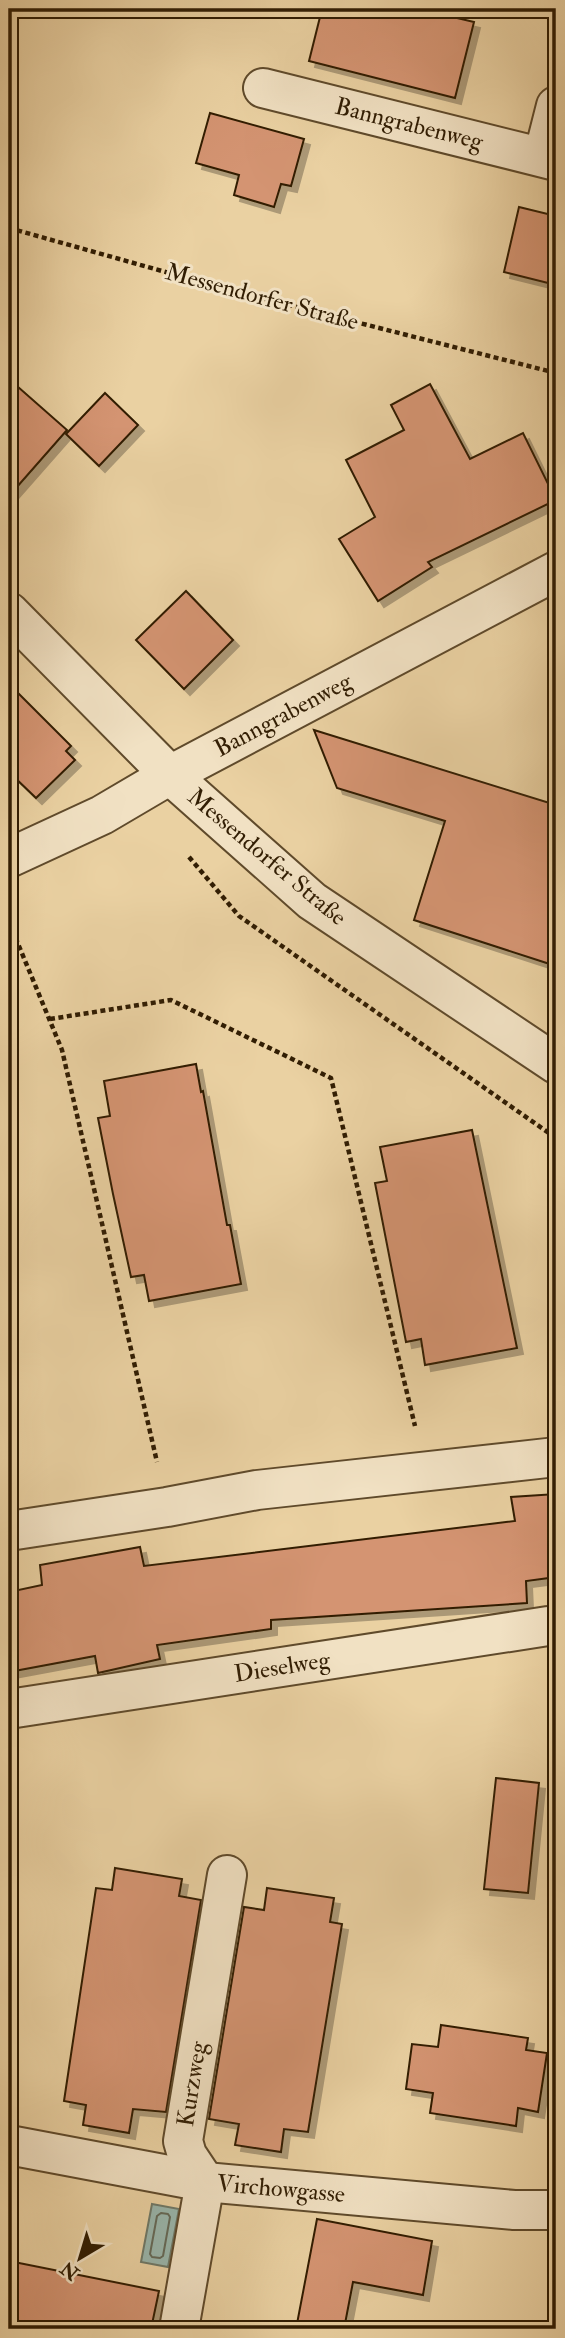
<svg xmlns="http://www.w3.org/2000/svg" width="565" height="2338" font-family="'IM FELL Double Pica',serif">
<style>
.water{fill:#99b6ac;stroke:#6f7968;stroke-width:2}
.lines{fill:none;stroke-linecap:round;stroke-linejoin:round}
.shore{stroke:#656a58;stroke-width:2}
.building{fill:#d49472;stroke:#311d03;stroke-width:2;filter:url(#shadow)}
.minor-casing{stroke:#5f4a2b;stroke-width:42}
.path{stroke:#311d03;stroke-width:4.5;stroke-dasharray:5 3.5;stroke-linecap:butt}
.minor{stroke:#f1e1c3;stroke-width:38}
.labels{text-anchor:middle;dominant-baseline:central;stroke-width:6;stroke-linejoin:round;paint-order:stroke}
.street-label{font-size:24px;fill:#311d03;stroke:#f1e1c3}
</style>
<defs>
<filter id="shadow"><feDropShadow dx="6" dy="6" stdDeviation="0" flood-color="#0004"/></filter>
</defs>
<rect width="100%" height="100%" fill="#ead1a2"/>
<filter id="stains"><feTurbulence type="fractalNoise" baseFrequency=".00286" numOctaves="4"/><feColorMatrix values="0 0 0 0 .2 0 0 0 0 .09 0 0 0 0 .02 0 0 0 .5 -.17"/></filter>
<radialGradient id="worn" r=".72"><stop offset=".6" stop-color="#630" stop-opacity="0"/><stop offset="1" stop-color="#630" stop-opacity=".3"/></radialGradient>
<!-- water -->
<path class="water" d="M 152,2204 L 179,2209 L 168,2267 L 141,2262 Z"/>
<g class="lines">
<!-- shore -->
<path class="shore" d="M 161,2213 L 168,2214 L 170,2217 L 163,2256 L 160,2258 L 152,2257 L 150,2254 L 157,2216 Z"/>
</g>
<!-- building -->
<g class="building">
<path d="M 322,9 L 419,9 L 474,22 L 455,98 L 309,61 Z"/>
<path d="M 210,113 L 304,139 L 291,186 L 281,184 L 274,207 L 234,195 L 239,175 L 196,163 Z"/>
<path d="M 519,207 L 556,216 L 556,285 L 504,272 Z"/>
<path d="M 9,379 L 67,430 L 9,496 Z"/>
<path d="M 430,384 L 470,459 L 523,433 L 556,500 L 428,562 L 432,567 L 378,601 L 339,539 L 375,517 L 346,460 L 404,430 L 391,405 Z"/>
<path d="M 105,393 L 138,425 L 99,466 L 66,434 Z"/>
<path d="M 186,591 L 233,640 L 184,689 L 136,640 Z"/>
<path d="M 9,684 L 71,746 L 66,751 L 75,760 L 36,798 L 9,772 Z"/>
<path d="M 314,730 L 556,805 L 556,966 L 414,920 L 445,821 L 337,788 Z"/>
<path d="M 196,1064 L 201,1092 L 203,1091 L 227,1225 L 230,1225 L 241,1284 L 149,1301 L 144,1275 L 131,1277 L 113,1194 L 98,1118 L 110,1116 L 104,1081 Z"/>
<path d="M 472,1130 L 517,1348 L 425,1365 L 421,1339 L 406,1342 L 375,1183 L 387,1181 L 380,1147 Z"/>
<path d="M 556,1494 L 556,1577 L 526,1581 L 527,1603 L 271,1620 L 271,1629 L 157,1645 L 160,1659 L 98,1673 L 95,1656 L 9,1672 L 9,1592 L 42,1585 L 40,1565 L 140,1547 L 144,1566 L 515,1521 L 511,1497 Z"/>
<path d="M 496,1778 L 539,1783 L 528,1893 L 484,1889 Z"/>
<path d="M 115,1868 L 182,1879 L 179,1896 L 201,1900 L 166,2112 L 133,2109 L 129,2133 L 83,2125 L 86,2105 L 64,2101 L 96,1888 L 112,1890 Z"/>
<path d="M 267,1888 L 334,1898 L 330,1922 L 342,1924 L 308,2132 L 284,2129 L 281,2152 L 235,2145 L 239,2124 L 209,2119 L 244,1907 L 264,1910 Z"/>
<path d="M 441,2025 L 528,2038 L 526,2050 L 547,2053 L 538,2112 L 518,2108 L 516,2126 L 430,2113 L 433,2093 L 406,2089 L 412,2044 L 438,2047 Z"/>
<path d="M 317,2219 L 432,2241 L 423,2295 L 353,2282 L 344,2329 L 296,2329 Z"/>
<path d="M 9,2261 L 159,2291 L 151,2329 L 9,2329 Z"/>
</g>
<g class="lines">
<defs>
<g id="minor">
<path d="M 263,88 L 556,161"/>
<path d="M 543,157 L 556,106"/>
<path d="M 9,612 L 170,775 L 312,901 L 556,1064"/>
<path d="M 9,858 L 102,815 L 170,775 L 556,571"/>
<path d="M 9,1531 L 167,1507 L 257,1490 L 556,1457"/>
<path d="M 9,1709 L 548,1626 L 556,1627"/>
<path d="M 9,2145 L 205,2182 L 514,2210 L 556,2210"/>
<path d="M 179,2329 L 205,2182 L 187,2155 L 183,2141 L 227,1875"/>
</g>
</defs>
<!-- minor casing -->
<use href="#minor" class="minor-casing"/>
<!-- path -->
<g class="path">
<path d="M 9,228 L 226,289 L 556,373"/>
<path d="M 189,857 L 239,916 L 556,1138"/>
<path d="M 9,922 L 62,1050 L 157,1462"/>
<path d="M 50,1019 L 171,1000 L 331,1078 L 415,1426"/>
</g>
<!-- minor -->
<use href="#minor" class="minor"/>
</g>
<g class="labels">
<!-- street labels -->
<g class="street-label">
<text transform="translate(409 124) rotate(14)">Banngrabenweg</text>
<text transform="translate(262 297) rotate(15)">Messendorfer Straße</text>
<text transform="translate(283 715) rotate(-28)">Banngrabenweg</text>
<text transform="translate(267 857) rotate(40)">Messendorfer Straße</text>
<text transform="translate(282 1667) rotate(-9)">Dieselweg</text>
<text transform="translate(192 2084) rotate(-81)">Kurzweg</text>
<text transform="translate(281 2189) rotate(5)">Virchowgasse</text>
</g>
</g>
<!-- margin -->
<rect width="565" height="2338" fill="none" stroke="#ead1a2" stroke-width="35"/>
<rect x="10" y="10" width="544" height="2317" fill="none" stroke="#311d03" stroke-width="3.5"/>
<rect x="18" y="18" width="530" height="2303" fill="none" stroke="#311d03" stroke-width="2"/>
<!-- north arrow -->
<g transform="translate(80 2258) rotate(218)" stroke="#f1e1c3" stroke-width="5" paint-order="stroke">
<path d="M0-5L12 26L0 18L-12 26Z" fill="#311d03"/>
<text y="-10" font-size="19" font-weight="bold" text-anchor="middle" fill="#311d03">N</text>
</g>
<rect width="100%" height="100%" filter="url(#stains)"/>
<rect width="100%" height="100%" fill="url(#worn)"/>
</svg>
